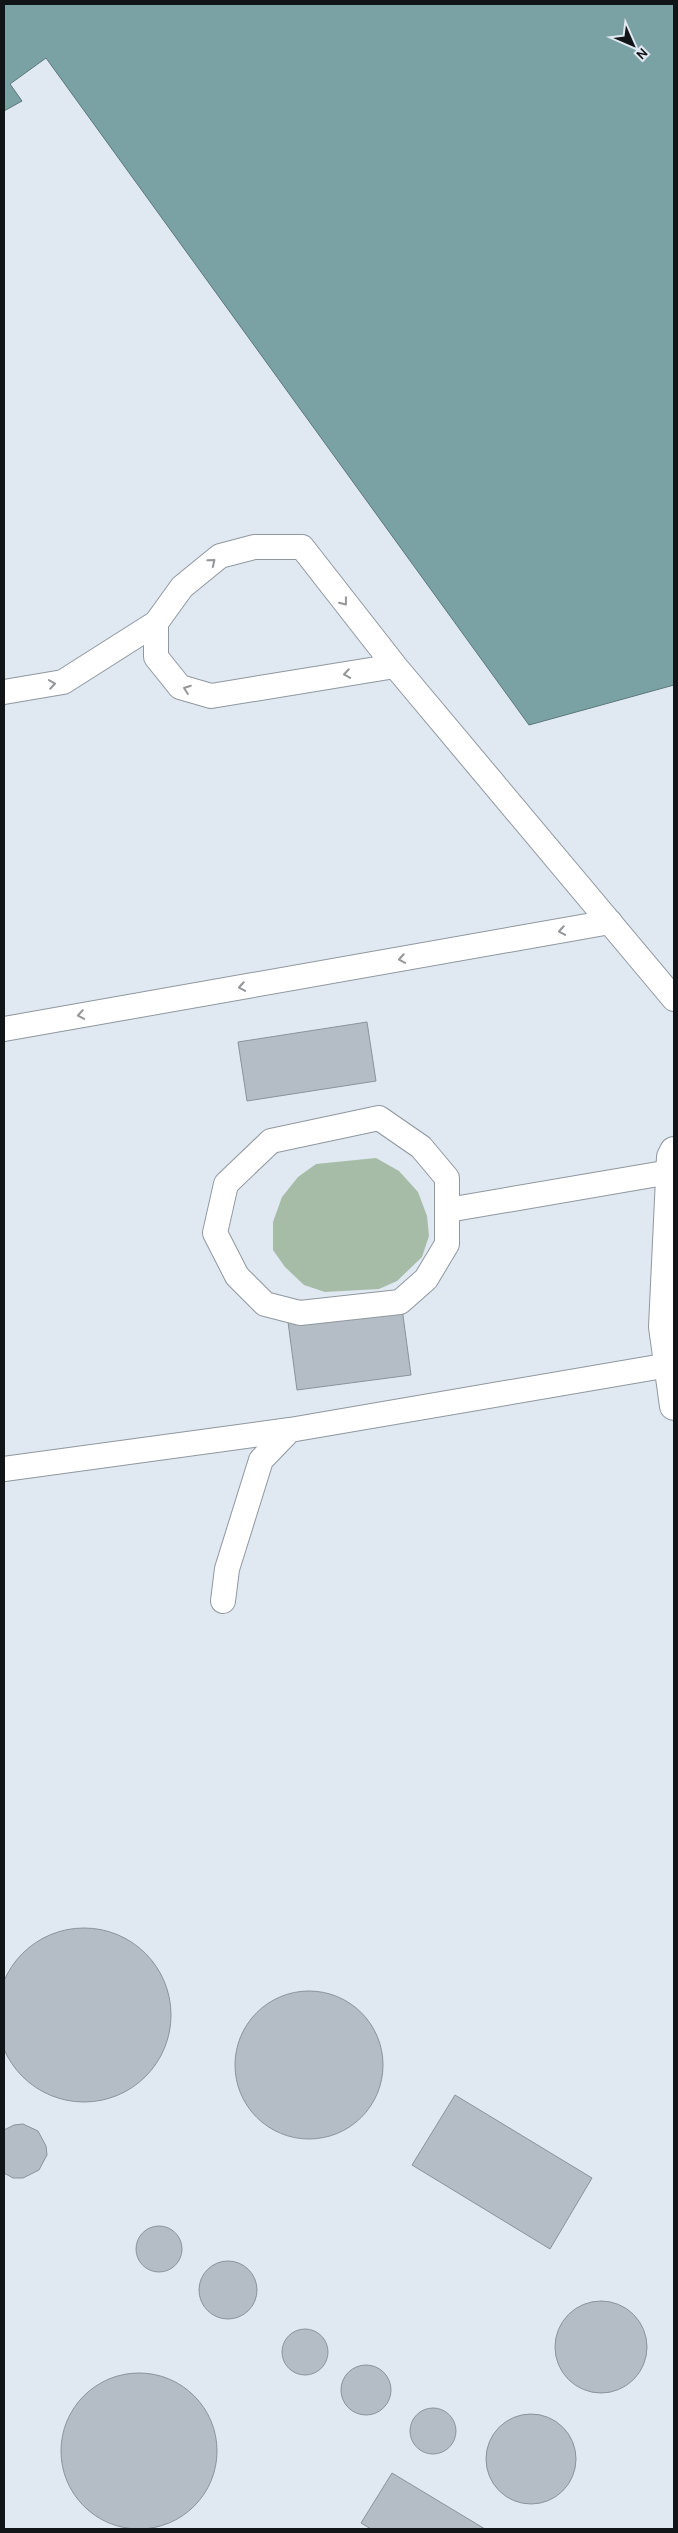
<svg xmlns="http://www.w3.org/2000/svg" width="678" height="2533" font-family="Karla,sans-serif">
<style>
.green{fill:#a6bca7}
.water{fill:#7aa2a5;stroke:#5b787b}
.building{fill:#b4bdc5;stroke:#8b939a}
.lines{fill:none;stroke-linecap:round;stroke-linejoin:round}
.service-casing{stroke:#8f979f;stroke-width:26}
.minor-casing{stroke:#8f979f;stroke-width:30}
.service{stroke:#fff;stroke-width:24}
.minor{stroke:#fff;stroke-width:28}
.oneway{stroke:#949697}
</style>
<rect width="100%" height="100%" fill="#e0e8f1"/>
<!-- green -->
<path class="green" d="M 376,1158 L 399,1171 L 418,1192 L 427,1216 L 429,1236 L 422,1257 L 397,1281 L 379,1289 L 325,1292 L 304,1285 L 285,1267 L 273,1250 L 273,1222 L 282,1197 L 298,1177 L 316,1164 Z"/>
<!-- water -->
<path class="water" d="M 4,4 L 674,4 L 674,685 L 529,725 L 46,58 L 10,84 L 22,101 L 4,111 Z"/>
<!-- building -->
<g class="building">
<path d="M 367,1022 L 376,1081 L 247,1101 L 238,1042 Z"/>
<path d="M 402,1308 L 411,1375 L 297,1390 L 288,1322 Z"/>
<circle cx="84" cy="2015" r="87"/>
<circle cx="309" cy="2065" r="74"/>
<path d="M 455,2095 L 592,2178 L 550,2249 L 412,2165 Z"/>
<path d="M 23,2124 L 38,2131 L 46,2146 L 47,2155 L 39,2170 L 23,2178 L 13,2178 L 4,2173 L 4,2130 L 14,2125 Z"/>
<circle cx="159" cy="2249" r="23"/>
<circle cx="228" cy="2290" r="29"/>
<circle cx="601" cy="2347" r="46"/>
<circle cx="305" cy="2352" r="23"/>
<circle cx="366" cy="2390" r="25"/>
<circle cx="139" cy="2451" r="78"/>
<circle cx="433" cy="2431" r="23"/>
<circle cx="531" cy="2459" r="45"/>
<path d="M 392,2473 L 485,2529 L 371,2529 L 361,2523 Z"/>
</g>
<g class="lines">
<defs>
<g id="service">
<path d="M 395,666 L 211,696 L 180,687 L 156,657 L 156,623 L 182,587 L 220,556 L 254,547 L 302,547 L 395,666 L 674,999"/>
<path d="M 4,692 L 63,682 L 156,623"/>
<path d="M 4,1029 L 610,922"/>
<path d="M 379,1118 L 421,1147 L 447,1178 L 447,1244 L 426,1279 L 400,1302 L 300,1313 L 265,1304 L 237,1276 L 215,1233 L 226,1184 L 271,1141 Z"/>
<path d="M 448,1210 L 670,1172"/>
<path d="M 4,1469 L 290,1430"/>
<path d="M 223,1601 L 227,1569 L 261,1460 L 290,1430 L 669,1365"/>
</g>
<path id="minor" d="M 674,1151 L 671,1157 L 663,1327 L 674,1406"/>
</defs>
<!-- service casing -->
<use href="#service" class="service-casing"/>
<!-- minor casing -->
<use href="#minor" class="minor-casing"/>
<!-- service -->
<use href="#service" class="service"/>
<!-- minor -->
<use href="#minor" class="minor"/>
</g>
<!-- one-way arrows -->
<defs><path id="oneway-chevron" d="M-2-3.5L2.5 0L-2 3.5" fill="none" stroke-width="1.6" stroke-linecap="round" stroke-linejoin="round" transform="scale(1.25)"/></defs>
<g class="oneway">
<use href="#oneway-chevron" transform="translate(212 562) rotate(-39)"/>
<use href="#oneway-chevron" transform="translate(344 602) rotate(52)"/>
<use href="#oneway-chevron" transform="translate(347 674) rotate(171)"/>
<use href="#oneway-chevron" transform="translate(52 684) rotate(-9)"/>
<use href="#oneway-chevron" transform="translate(187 689) rotate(-160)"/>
<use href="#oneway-chevron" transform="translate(562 931) rotate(170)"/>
<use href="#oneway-chevron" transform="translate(402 959) rotate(170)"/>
<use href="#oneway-chevron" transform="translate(242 987) rotate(170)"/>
<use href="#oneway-chevron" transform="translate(81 1015) rotate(170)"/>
</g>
<!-- border -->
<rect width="678" height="2533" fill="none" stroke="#121518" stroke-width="10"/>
<!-- north arrow -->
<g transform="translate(633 45) rotate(135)" stroke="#e0e8f1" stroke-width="4" paint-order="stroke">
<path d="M0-4L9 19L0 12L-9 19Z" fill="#121518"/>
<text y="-8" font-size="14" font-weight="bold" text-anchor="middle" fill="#121518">N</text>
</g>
</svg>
